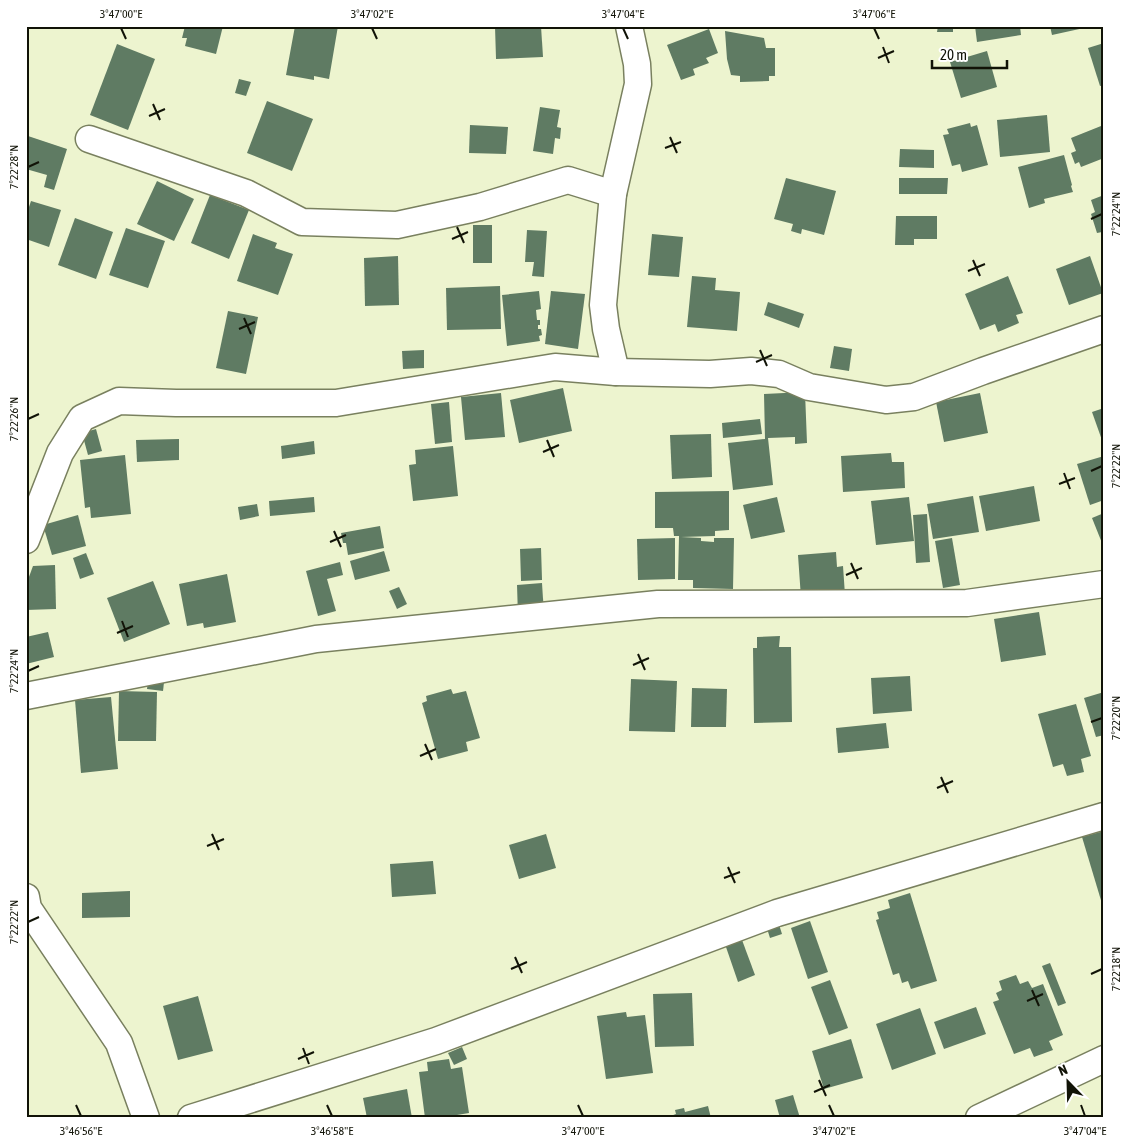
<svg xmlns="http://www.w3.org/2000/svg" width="1130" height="1144" font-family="'Asap Condensed',sans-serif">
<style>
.building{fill:#5f7b63}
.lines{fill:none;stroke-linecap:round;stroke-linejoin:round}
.minor-casing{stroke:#79805f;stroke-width:29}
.minor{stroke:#fff;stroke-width:26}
.ticks{fill:none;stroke:#111307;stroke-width:2}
.neatline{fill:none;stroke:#111307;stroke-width:2}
.ticks-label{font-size:12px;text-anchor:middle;fill:#111307}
</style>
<rect width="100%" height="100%" fill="#edf4cf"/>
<!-- building -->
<g class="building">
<path d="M 185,26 L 223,26 L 216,54 L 185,46 L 187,38 L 182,38 Z"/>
<path d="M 295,26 L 338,26 L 329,79 L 314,76 L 314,80 L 286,75 Z"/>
<path d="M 495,26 L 541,26 L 543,57 L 496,59 Z"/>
<path d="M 938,26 L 953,26 L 953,32 L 937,32 Z"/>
<path d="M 975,26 L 1020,26 L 1021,35 L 977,42 Z"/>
<path d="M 1050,26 L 1084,26 L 1084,28 L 1052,35 Z"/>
<path d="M 709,29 L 718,53 L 706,58 L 709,63 L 693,69 L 695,75 L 681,80 L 667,45 Z"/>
<path d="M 725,31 L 764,38 L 766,48 L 775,48 L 775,76 L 769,76 L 769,81 L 740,82 L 740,76 L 731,75 L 727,59 Z"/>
<path d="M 1104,43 L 1104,85 L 1100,86 L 1088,48 Z"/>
<path d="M 117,44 L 155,59 L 128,130 L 90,115 Z"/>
<path d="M 987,51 L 997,87 L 961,98 L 950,62 Z"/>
<path d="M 239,79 L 251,82 L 246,96 L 235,93 Z"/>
<path d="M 267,101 L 313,119 L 292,171 L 247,153 Z"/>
<path d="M 540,107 L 560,110 L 557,127 L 561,128 L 560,139 L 555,138 L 553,154 L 533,151 Z"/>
<path d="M 1047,115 L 1050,152 L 1000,157 L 997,120 Z"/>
<path d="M 970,123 L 971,127 L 977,125 L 988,165 L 962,172 L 960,164 L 952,166 L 943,135 L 949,134 L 947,129 Z"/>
<path d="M 470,125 L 508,127 L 506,154 L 469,153 Z"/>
<path d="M 1101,126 L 1104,134 L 1104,158 L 1081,167 L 1079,162 L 1075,164 L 1071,153 L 1076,151 L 1071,138 Z"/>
<path d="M 28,136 L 67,149 L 54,190 L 44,187 L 47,175 L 26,169 L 26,143 Z"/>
<path d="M 900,149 L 934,150 L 934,168 L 899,167 Z"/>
<path d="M 1064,155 L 1072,185 L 1071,186 L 1073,192 L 1044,199 L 1045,203 L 1029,208 L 1018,167 Z"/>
<path d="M 786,178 L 836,191 L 824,235 L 802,229 L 801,234 L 791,231 L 793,224 L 774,219 Z"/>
<path d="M 899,178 L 948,178 L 947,194 L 899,194 Z"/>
<path d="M 157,181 L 194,199 L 174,241 L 137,224 Z"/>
<path d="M 210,195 L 249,210 L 229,259 L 191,243 Z"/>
<path d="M 1104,195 L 1104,235 L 1103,235 L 1102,232 L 1097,233 L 1091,214 L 1095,212 L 1091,200 Z"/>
<path d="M 31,201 L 61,210 L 49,247 L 26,239 L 26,216 Z"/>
<path d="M 896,216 L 937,216 L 937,239 L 914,239 L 914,245 L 895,245 Z"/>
<path d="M 75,218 L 113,232 L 96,279 L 58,265 Z"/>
<rect x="473" y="225" width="19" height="38"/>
<path d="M 126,228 L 165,241 L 148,288 L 109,275 Z"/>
<path d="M 527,230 L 547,231 L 544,277 L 532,276 L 534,262 L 525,262 Z"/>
<path d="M 253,234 L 277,243 L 275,248 L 293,254 L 278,295 L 237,281 Z"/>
<path d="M 652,234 L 683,237 L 679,277 L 648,275 Z"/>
<path d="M 398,256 L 399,305 L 365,306 L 364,258 Z"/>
<path d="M 1090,256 L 1103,293 L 1069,305 L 1056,269 Z"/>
<path d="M 692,276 L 716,278 L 715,290 L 740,292 L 737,331 L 687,327 Z"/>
<path d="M 1008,276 L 1023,313 L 1016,315 L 1019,323 L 998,332 L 995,324 L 980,330 L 965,294 Z"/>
<path d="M 500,286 L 501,329 L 447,330 L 446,288 Z"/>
<path d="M 539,291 L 541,309 L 536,310 L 537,320 L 540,320 L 540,325 L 538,325 L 538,329 L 541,329 L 542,335 L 539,336 L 540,341 L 507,346 L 502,295 Z"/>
<path d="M 551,291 L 585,294 L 578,349 L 545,344 Z"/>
<path d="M 768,302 L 804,314 L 799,328 L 764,315 Z"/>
<path d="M 228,311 L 258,317 L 246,374 L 216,368 Z"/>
<path d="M 834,346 L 852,349 L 849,371 L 830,368 Z"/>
<path d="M 424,350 L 424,368 L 403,369 L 402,351 Z"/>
<path d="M 563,388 L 572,431 L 519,443 L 510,400 Z"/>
<path d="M 805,392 L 807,443 L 795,444 L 795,437 L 768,438 L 773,485 L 733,490 L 728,443 L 765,439 L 764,394 Z"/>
<path d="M 501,393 L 505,437 L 465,440 L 461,397 Z"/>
<path d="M 980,393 L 988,433 L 944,442 L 936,402 Z"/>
<path d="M 449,402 L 452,442 L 435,444 L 431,404 Z"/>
<path d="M 1104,408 L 1104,443 L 1103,443 L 1092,412 Z"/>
<path d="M 760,419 L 762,434 L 723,438 L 722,423 Z"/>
<path d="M 96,429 L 102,451 L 88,455 L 82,433 Z"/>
<path d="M 711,434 L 712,477 L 672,479 L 670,435 Z"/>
<path d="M 179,439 L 179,460 L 137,462 L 136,440 Z"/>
<path d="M 314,441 L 315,454 L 282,459 L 281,446 Z"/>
<path d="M 453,446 L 458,496 L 413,501 L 409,465 L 416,464 L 415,450 Z"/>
<path d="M 891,453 L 892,462 L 904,462 L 905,488 L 843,492 L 841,456 Z"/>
<path d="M 125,455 L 131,514 L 91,518 L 90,507 L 85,508 L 80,460 Z"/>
<path d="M 1104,456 L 1104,500 L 1090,505 L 1077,464 Z"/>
<path d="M 1034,486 L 1040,521 L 986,531 L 979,496 Z"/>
<path d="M 729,491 L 729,530 L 715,531 L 715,536 L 681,537 L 701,538 L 701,541 L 714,542 L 714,538 L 734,538 L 733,589 L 693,588 L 693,580 L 678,580 L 679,536 L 674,536 L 673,528 L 655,528 L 655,492 Z"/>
<path d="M 973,496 L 979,532 L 933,539 L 927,504 Z"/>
<path d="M 314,497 L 315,512 L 270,516 L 269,501 Z"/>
<path d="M 777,497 L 785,532 L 751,539 L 743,505 Z"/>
<path d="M 909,497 L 914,541 L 876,545 L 871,501 Z"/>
<path d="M 257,504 L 259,516 L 240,520 L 238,507 Z"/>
<path d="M 1104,513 L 1104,548 L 1092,518 Z"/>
<path d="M 927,514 L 930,562 L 916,563 L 913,515 Z"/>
<path d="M 78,515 L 86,546 L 52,555 L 43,525 Z"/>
<path d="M 380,526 L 384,548 L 348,555 L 346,543 L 343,543 L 341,533 Z"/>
<path d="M 675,538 L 675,579 L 638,580 L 637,539 Z"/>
<path d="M 952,538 L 960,585 L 943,588 L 935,541 Z"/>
<path d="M 541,548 L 542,580 L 521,581 L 520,549 Z"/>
<path d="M 384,551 L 390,571 L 355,580 L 350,561 Z"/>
<path d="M 836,552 L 837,567 L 843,566 L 845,595 L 801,598 L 798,555 Z"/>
<path d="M 86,553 L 94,574 L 80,579 L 73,558 Z"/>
<path d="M 340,562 L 343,575 L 327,579 L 336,611 L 318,616 L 306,571 Z"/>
<path d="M 55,565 L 56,609 L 26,610 L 26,585 L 33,566 Z"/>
<path d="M 227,574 L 236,622 L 204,628 L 203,623 L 187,626 L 179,584 Z"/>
<path d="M 153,581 L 170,624 L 124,642 L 107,598 Z"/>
<path d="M 542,583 L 544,614 L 518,616 L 517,585 Z"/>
<path d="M 399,587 L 407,604 L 397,609 L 389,591 Z"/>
<path d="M 1039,612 L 1046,655 L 1001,662 L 994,619 Z"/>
<path d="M 48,632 L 54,657 L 26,664 L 26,637 Z"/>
<path d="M 780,636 L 779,647 L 791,647 L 792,722 L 754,723 L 753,648 L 757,648 L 757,637 Z"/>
<path d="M 149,672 L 165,674 L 163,691 L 147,689 Z"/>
<path d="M 910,676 L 912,711 L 873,714 L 871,678 Z"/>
<path d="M 631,679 L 677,681 L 675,732 L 629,731 Z"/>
<path d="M 692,688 L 727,689 L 726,727 L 691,727 Z"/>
<path d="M 451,689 L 453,694 L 466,691 L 480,738 L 466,742 L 468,751 L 438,759 L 422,703 L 427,701 L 426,696 Z"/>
<path d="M 119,691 L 157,692 L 156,741 L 118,741 Z"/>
<path d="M 1104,692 L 1104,735 L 1096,737 L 1084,698 Z"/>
<path d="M 111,697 L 118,769 L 81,773 L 75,700 Z"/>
<path d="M 1076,704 L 1091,756 L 1081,759 L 1084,772 L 1067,776 L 1063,764 L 1053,767 L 1038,714 Z"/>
<path d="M 886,723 L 889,748 L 838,753 L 836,728 Z"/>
<path d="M 1104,831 L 1104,907 L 1103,907 L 1082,837 Z"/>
<path d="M 546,834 L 556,868 L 519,879 L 509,845 Z"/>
<path d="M 433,861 L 436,894 L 392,897 L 390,864 Z"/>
<path d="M 130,891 L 130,917 L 82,918 L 82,893 Z"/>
<path d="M 910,893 L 937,981 L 911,989 L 908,981 L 902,983 L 899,973 L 893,975 L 876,920 L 879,919 L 877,912 L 890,908 L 888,900 Z"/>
<path d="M 777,918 L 782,934 L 770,938 L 765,922 Z"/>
<path d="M 810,921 L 828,972 L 808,979 L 791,928 Z"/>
<path d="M 742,940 L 755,975 L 738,982 L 726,947 Z"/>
<path d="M 1050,963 L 1066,1003 L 1058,1006 L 1042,966 Z"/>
<path d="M 1016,975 L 1020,984 L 1028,981 L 1032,988 L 1043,984 L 1063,1035 L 1049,1041 L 1053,1050 L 1034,1057 L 1030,1048 L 1014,1054 L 993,1002 L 999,1000 L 996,993 L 1002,990 L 999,981 Z"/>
<path d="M 830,980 L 848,1028 L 829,1035 L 811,987 Z"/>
<path d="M 692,993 L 694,1046 L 655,1047 L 653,994 Z"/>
<path d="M 198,996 L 213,1051 L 178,1060 L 163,1006 Z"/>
<path d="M 976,1007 L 986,1034 L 944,1049 L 934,1022 Z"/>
<path d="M 920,1008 L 936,1054 L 892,1070 L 876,1024 Z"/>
<path d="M 626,1012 L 627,1017 L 645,1015 L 653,1073 L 606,1079 L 597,1016 Z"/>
<path d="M 851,1039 L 863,1078 L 824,1089 L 812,1051 Z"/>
<path d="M 462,1047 L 467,1059 L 454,1065 L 448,1053 Z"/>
<path d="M 449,1059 L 451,1069 L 462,1067 L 469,1113 L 457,1115 L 457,1117 L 452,1118 L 425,1118 L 419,1072 L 428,1071 L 427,1062 Z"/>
<path d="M 407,1089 L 412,1118 L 367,1118 L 363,1098 Z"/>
<path d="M 793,1095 L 800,1118 L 780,1118 L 775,1100 Z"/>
<path d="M 708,1106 L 711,1118 L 665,1118 L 676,1114 L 675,1110 L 684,1108 L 685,1112 Z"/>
</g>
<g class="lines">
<defs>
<g id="minor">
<path d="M 89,139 L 246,193 L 302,222 L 397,225 L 480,207 L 568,180 L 613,194"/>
<path d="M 616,372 L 606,329 L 603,305 L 613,194 L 638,84 L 637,64 L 629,26"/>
<path d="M 26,540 L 60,453 L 82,418 L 119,401 L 176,403 L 336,403 L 555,367 L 616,372 L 710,374 L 751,371 L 779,374 L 809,387 L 886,400 L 914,397 L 983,371 L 1104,329"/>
<path d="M 26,696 L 316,639 L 658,604 L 967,603 L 1104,584"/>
<path d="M 26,897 L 28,908 L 119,1043 L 146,1118"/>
<path d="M 191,1118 L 436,1041 L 777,913 L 1104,816"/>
<path d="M 979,1118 L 1104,1059"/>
</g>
</defs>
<!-- minor casing -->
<use href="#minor" class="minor-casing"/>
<!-- minor -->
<use href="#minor" class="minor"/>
</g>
<!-- ticks -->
<path class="ticks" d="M 121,28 L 126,39M 372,28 L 377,39M 623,28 L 628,39M 874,28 L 879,39M 883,47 L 889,63M 878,58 L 894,51M 153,104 L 160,120M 149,116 L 165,109M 670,137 L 677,153M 665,148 L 681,142M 28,167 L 39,162M 1091,219 L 1102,214M 457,227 L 464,243M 452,239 L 468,232M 973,260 L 980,276M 968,271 L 985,264M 244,318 L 251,334M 239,329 L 255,322M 760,350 L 767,366M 756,362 L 772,355M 28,419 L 39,414M 547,440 L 554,457M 543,452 L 559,445M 1091,471 L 1102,466M 1064,473 L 1070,489M 1059,484 L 1075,478M 334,531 L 341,547M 330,542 L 346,535M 851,563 L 858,579M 846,575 L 862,568M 122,621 L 128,637M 117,633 L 133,626M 638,654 L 645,670M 633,665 L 649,658M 28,671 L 39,666M 1091,722 L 1102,718M 425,744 L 432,760M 420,756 L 436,749M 941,777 L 948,793M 937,788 L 953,781M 212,834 L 219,850M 207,846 L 224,839M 728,867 L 735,883M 724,878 L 740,872M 28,922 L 39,917M 515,957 L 522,973M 511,969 L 527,962M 1091,974 L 1102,969M 1032,990 L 1039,1006M 1027,1001 L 1043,994M 303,1048 L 309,1064M 298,1059 L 314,1052M 819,1080 L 826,1096M 814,1092 L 830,1085M 76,1105 L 81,1116M 327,1105 L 332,1116M 578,1105 L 583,1116M 829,1105 L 834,1116M 1081,1105 L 1085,1116"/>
<!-- border -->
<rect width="1130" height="1144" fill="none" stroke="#ffffff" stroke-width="55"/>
<!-- north arrow -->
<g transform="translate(1068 1082) rotate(337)" stroke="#ffffff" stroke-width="4" paint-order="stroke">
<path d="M0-4L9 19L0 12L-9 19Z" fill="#111307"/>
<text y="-8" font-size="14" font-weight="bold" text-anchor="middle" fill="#111307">N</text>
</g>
<!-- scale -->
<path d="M932 60v8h75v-8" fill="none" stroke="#111307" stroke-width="2.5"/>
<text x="940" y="60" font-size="15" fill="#111307" stroke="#ffffff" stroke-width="4" paint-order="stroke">20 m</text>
<rect x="28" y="28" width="1074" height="1088" class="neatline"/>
<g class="ticks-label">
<text x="121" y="18">3°47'00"E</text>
<text x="372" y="18">3°47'02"E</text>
<text x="623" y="18">3°47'04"E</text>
<text x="874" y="18">3°47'06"E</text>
<text transform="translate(14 167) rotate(-90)" y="4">7°22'28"N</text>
<text transform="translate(1116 214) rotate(-90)" y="4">7°22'24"N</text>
<text transform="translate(14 419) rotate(-90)" y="4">7°22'26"N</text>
<text transform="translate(1116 466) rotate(-90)" y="4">7°22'22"N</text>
<text transform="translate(14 671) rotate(-90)" y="4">7°22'24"N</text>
<text transform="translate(1116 718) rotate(-90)" y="4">7°22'20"N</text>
<text transform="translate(14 922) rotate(-90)" y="4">7°22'22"N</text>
<text transform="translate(1116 969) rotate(-90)" y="4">7°22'18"N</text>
<text x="81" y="1135">3°46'56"E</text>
<text x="332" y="1135">3°46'58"E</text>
<text x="583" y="1135">3°47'00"E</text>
<text x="834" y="1135">3°47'02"E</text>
<text x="1085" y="1135">3°47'04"E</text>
</g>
</svg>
